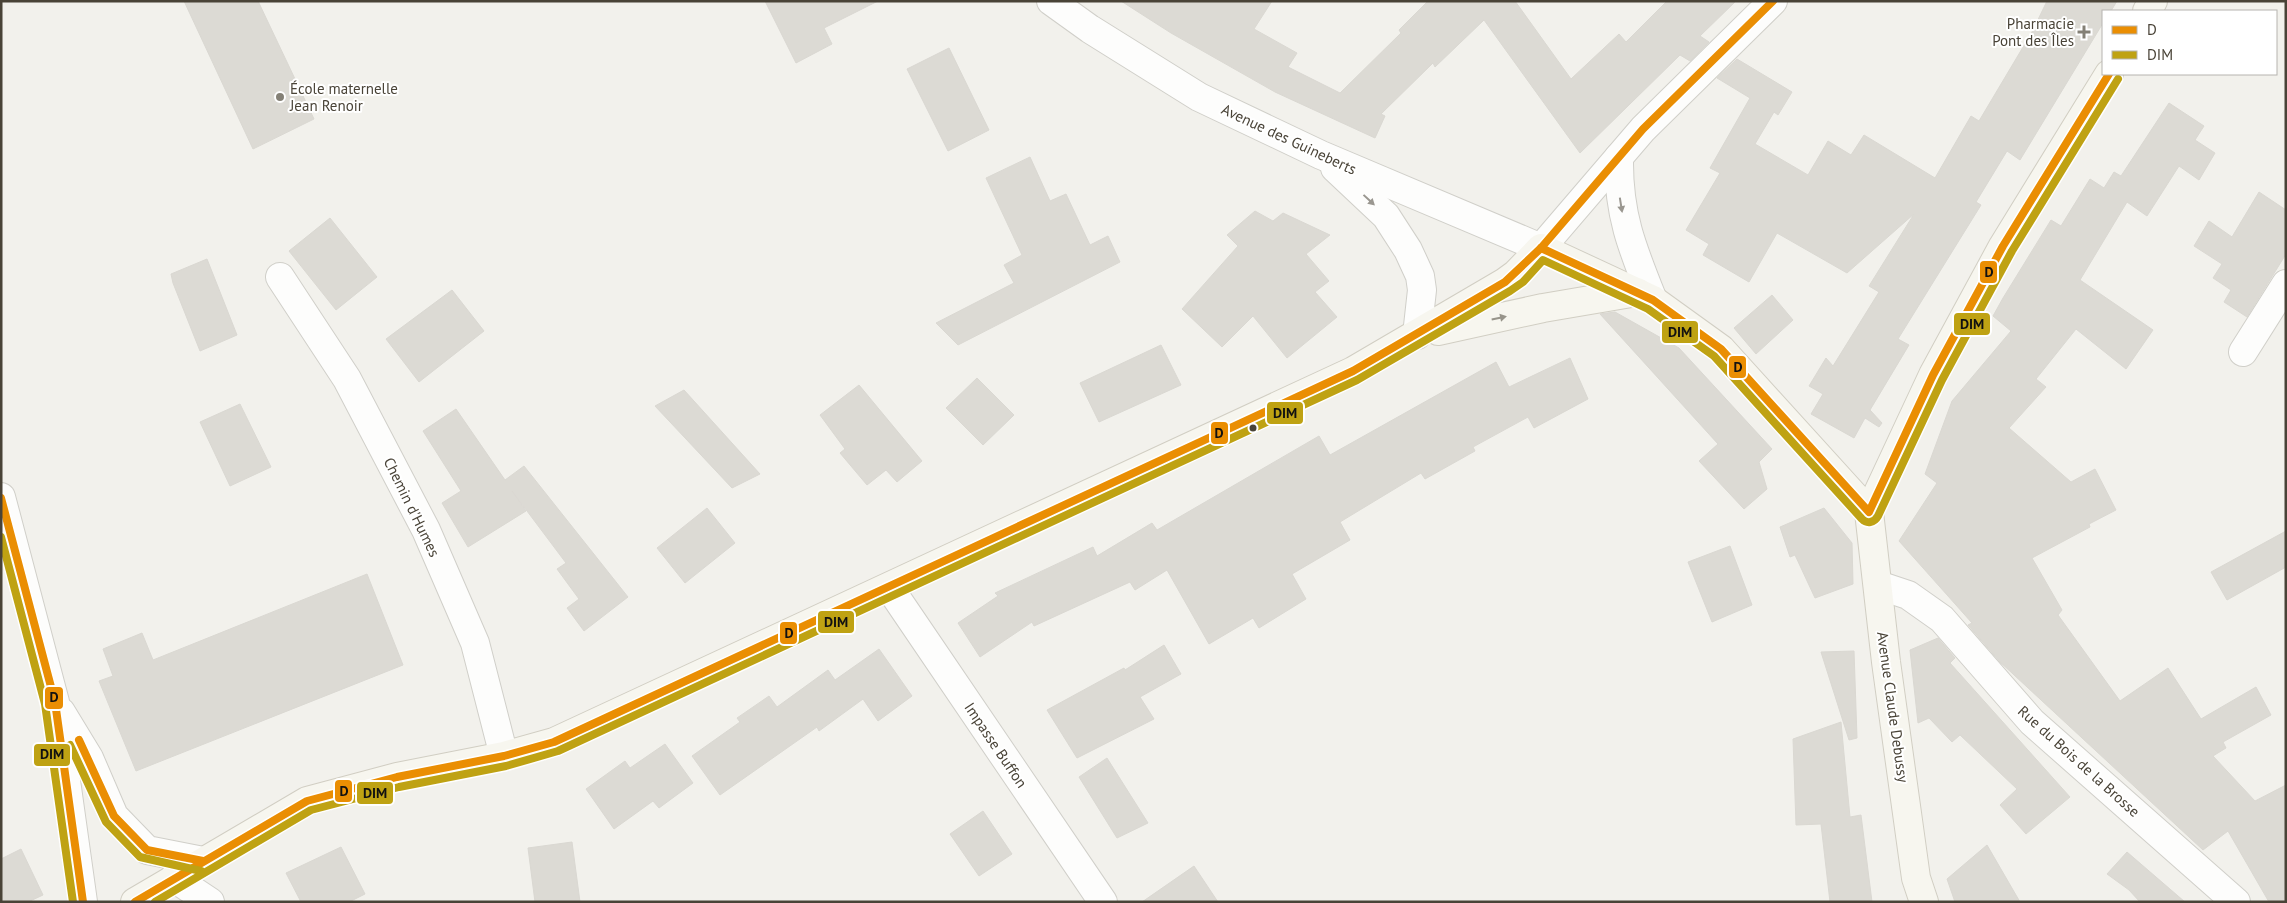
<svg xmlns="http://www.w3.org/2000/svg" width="2287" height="903" font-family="'PT Sans',sans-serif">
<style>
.building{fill:#dcdad4;stroke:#dad8d2}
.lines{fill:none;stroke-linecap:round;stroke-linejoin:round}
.minor-casing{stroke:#d0cfc9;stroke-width:30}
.tertiary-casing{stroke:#d0cfc9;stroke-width:30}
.secondary-casing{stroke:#d1cec3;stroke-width:30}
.minor{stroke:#fdfdfc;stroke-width:28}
.tertiary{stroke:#fdfdfc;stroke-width:28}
.secondary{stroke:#f7f6ef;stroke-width:28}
.bus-1-casing{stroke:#fff;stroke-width:11}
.bus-2-casing{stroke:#fff;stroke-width:11}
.bus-1{stroke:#ea8e03;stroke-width:8}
.bus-2{stroke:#bfa213;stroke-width:8}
.oneway{fill:#9a9790}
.oneway2{fill:#97948a}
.poi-dot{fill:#848076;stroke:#fff;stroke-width:2}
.bus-dot{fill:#494337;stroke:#fff;stroke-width:2}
.labels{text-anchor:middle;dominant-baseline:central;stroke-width:4;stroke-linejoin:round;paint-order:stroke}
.poi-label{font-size:15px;fill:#494337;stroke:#fff;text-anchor:end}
.street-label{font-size:15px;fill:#494337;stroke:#fff}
.line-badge{stroke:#fff;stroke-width:2}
.pale-badge-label{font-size:14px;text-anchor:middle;font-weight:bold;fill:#111}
</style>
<rect width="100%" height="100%" fill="#f2f1ec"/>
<!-- building -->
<g class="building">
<path d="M 184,1 L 258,1 L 314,119 L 253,149 Z"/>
<path d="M 765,1 L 878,1 L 824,28 L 832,44 L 796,63 Z"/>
<path d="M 1121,1 L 1272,1 L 1254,29 L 1297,53 L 1288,67 L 1340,93 L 1401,33 L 1399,30 L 1428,1 L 1515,1 L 1571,79 L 1619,34 L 1626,42 L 1667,1 L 1736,1 L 1700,36 L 1709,42 L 1690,61 L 1680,55 L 1580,153 L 1484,20 L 1435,67 L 1433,63 L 1381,114 L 1385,116 L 1375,138 L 1275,92 L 1171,33 Z"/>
<path d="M 2047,1 L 2117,1 L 2111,11 L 2103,11 L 2103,23 L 2020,160 L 2007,151 L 1976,202 L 1981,205 L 1898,339 L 1909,345 L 1870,410 L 1882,423 L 1879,427 L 1865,418 L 1854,438 L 1811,414 L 1823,394 L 1809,386 L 1826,358 L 1833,366 L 1879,292 L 1869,286 L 1914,214 L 1847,273 L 1777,233 L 1749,282 L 1703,255 L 1709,244 L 1686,230 L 1720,173 L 1710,168 L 1750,98 L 1717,78 L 1737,59 L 1792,92 L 1778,115 L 1774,112 L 1755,144 L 1808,175 L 1828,141 L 1851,155 L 1864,135 L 1935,178 L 1971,116 L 1979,121 L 2032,32 Z"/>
<path d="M 949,48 L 989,130 L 948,151 L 907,69 Z"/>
<path d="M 2169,103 L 2204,126 L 2195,140 L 2215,153 L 2199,180 L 2179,166 L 2147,216 L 2127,202 L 2080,280 L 2153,330 L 2126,369 L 2076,329 L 2036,379 L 2046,387 L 2009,428 L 2071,482 L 2095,469 L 2116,510 L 2089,524 L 2090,527 L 2032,558 L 2062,610 L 2058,615 L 2120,701 L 2168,668 L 2201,719 L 2256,687 L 2271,715 L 2223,742 L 2226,748 L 2213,756 L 2255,801 L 2286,785 L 2286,902 L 2269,902 L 2228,831 L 2203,850 L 2000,662 L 1968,625 L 1972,623 L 1899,541 L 1937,483 L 1925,474 L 1952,401 L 2011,331 L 1993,316 L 2003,298 L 2051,220 L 2061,226 L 2090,179 L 2104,188 L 2114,172 L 2121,176 Z"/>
<path d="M 1030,157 L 1050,201 L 1066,194 L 1090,245 L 1108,236 L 1120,262 L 958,345 L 936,323 L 1014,283 L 1004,265 L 1022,255 L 986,178 Z"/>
<path d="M 2259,192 L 2286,210 L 2286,254 L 2247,317 L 2224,302 L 2231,290 L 2213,278 L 2222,264 L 2194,246 L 2209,221 L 2232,237 Z"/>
<path d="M 1255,211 L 1273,221 L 1283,213 L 1330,235 L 1306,254 L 1329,281 L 1315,292 L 1337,317 L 1287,358 L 1253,316 L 1222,347 L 1182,309 L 1238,246 L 1227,235 Z"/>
<path d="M 330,218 L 377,277 L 336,310 L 289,251 Z"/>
<path d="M 207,259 L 237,335 L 200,351 L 173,283 L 171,274 Z"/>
<path d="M 452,290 L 484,331 L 419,382 L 386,339 Z"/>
<path d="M 1772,295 L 1793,320 L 1756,354 L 1734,328 Z"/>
<path d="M 1615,312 L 1679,348 L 1772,449 L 1759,462 L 1767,489 L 1744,509 L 1699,461 L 1718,444 L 1600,314 Z"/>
<path d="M 1161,345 L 1181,385 L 1099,422 L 1080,383 Z"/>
<path d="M 1570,358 L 1588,399 L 1534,428 L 1528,417 L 1473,447 L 1475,451 L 1425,479 L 1421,473 L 1340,522 L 1350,540 L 1292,574 L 1306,599 L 1259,628 L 1253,618 L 1209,644 L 1167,570 L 1135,590 L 1130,582 L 1034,626 L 1032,622 L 980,657 L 958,623 L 998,596 L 995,593 L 1093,547 L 1097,556 L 1152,523 L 1157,530 L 1319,436 L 1330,455 L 1496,362 L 1509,387 Z"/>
<path d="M 977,378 L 1014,415 L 983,445 L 946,408 Z"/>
<path d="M 859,385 L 922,461 L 897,482 L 886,470 L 867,485 L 840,453 L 845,449 L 820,415 Z"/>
<path d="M 684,390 L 760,474 L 732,488 L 655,406 Z"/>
<path d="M 240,404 L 271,467 L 230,486 L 200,422 Z"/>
<path d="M 456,409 L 505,480 L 524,466 L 628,597 L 584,631 L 567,608 L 579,599 L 557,569 L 566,563 L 512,491 L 526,511 L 468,547 L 442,503 L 461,491 L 423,431 Z"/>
<path d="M 707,508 L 735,543 L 685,583 L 657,548 Z"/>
<path d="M 1824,508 L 1852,543 L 1853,584 L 1815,598 L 1795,555 L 1790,557 L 1780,527 Z"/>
<path d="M 2286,531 L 2286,567 L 2227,600 L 2211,572 Z"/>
<path d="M 1730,546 L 1752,605 L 1712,622 L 1688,562 Z"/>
<path d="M 367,574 L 403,665 L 136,771 L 99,681 L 113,676 L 103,649 L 142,633 L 153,660 Z"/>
<path d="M 1938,638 L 1955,658 L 1950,663 L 2070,797 L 2026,834 L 2000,805 L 2017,789 L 1960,735 L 1952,742 L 1929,718 L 1918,723 L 1910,650 Z"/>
<path d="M 1164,645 L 1181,674 L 1140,697 L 1154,719 L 1077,758 L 1047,710 L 1124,668 L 1125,670 Z"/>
<path d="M 879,649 L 912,696 L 878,721 L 863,699 L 819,731 L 817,727 L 720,795 L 692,756 L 740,722 L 737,718 L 769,696 L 777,707 L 828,670 L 835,680 Z"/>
<path d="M 1854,651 L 1857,738 L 1849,740 L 1821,652 Z"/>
<path d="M 1841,722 L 1850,817 L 1861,815 L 1872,902 L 1830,902 L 1821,824 L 1796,825 L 1793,739 Z"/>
<path d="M 665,744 L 693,783 L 659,808 L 653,801 L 614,829 L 586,789 L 625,761 L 630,768 Z"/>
<path d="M 1107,758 L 1148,823 L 1117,838 L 1079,777 Z"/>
<path d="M 983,811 L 1012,854 L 979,876 L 950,834 Z"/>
<path d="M 572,842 L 580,902 L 535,902 L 528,848 Z"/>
<path d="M 1987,845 L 2020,902 L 1955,902 L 1947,879 Z"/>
<path d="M 341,847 L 365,894 L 349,902 L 301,902 L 286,873 Z"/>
<path d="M 21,849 L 43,895 L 28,902 L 1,902 L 1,859 Z"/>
<path d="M 2127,852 L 2185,902 L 2140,902 L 2129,890 L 2107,874 Z"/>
<path d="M 1194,866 L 1218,902 L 1142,902 Z"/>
</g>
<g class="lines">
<defs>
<g id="minor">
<path d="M 1619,157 C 1618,214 1632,248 1653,300"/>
<path d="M 1541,248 L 1643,129 L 1773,1"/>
<path d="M 280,277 L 347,379 L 426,530 L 475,643 L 504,756"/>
<path d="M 2243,352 L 2286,284"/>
<path d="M 1,497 L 55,702 L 83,902"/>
<path d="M 889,587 L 1103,902"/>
<path d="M 61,712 L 89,758 L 114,816 L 147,850 L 203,861"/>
<path d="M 174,878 L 210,902"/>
</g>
<g id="tertiary">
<path d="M 1051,1 L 1090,29 L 1199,97 L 1321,155 L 1541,248"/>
<path d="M 1335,168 L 1386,216 L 1408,250 L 1420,276 L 1422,290 L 1417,335"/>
<path d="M 1878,585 L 1908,595 L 1942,619 L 2032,722 L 2236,902"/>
</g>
<g id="secondary">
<path d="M 2147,11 L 2153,1"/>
<path d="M 1438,331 L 1543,308 L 1637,292"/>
<path d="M 1869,512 L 1933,375 L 2003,246 L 2109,74"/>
<path d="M 1869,512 L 1886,662 L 1916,878 L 1924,902"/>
<path d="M 135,902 L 307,801 L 397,777 L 504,756 L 554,742 L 1353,371 L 1505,282 L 1516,274 L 1541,248 L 1653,300 L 1721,349 L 1869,512"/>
</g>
</defs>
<!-- minor casing -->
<use href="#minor" class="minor-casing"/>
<!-- tertiary casing -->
<use href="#tertiary" class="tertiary-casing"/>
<!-- secondary casing -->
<use href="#secondary" class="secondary-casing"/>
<!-- minor -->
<use href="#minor" class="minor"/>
<!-- tertiary -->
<use href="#tertiary" class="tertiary"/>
<!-- secondary -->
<use href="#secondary" class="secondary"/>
<defs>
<g id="bus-1">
<path d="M 1541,248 L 1653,300 L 1721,349 L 1869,512 L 1933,375 L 2003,246 L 2109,74"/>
<path d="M 1,498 L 55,702 L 83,902"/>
<path d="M 79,740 L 114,816 L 147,850 L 203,861"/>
<path d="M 135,902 L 307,801 L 397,777 L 504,756 L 554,742 L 1353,371 L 1505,282 L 1541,248 L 1643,129 L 1773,1"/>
</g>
<g id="bus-2">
<path d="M 1,537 L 45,704 L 73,902"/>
<path d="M 70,745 L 106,822 L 140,857 L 201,871"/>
<path d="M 155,902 L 311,810 L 399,787 L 506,766 L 558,751 L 1357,380 L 1510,291 L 1523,282 L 1543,260 L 1648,309 L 1714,356 L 1862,519 C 1867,524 1874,523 1878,516 L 1942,380 L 2012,251 L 2118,79"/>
</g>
</defs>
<!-- bus-1 casing -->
<use href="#bus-1" class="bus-1-casing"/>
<!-- bus-2 casing -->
<use href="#bus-2" class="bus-2-casing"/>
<!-- bus-1 -->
<use href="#bus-1" class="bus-1"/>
<!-- bus-2 -->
<use href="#bus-2" class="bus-2"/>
</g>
<!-- one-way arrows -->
<defs><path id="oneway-solid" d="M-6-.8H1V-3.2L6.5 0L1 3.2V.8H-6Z" transform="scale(1.25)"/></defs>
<g class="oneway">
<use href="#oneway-solid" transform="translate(1369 200) rotate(43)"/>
<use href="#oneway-solid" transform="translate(1621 205) rotate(81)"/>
</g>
<use class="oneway2" href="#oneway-solid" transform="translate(1499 318) rotate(-12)"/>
<!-- markers -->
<g class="poi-dot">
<path d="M2081.5 24.5h5v5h5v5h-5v5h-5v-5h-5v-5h5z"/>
<circle cx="280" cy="97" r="5"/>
</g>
<circle class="bus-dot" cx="1253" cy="428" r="4.5"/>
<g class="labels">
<!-- poi labels -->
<g class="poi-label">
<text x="2074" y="23">Pharmacie<tspan x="2074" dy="17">Pont des Îles</tspan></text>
<text x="290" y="88" text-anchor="start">École maternelle<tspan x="290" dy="17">Jean Renoir</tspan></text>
</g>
<!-- street labels -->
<g class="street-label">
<text transform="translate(1289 139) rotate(25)">Avenue des Guineberts</text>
<text transform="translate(412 507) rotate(64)">Chemin d'Humes</text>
<text transform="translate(1893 707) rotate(82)">Avenue Claude Debussy</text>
<text transform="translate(996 745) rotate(56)">Impasse Buffon</text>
<text transform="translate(2079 761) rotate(42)">Rue du Bois de la Brosse</text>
</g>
</g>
<g class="line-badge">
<rect x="1979" y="260" width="19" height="24" rx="5" fill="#ea8e03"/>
<rect x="1953" y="312" width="38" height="24" rx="5" fill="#bfa213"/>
<rect x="1661" y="320" width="38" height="24" rx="5" fill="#bfa213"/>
<rect x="1728" y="355" width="19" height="24" rx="5" fill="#ea8e03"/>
<rect x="1266" y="401" width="38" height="24" rx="5" fill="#bfa213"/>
<rect x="1210" y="421" width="19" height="24" rx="5" fill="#ea8e03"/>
<rect x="817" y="610" width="38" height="24" rx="5" fill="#bfa213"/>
<rect x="779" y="621" width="19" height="24" rx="5" fill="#ea8e03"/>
<rect x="44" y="686" width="20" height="24" rx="5" fill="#ea8e03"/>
<rect x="33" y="743" width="38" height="24" rx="5" fill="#bfa213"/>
<rect x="334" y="779" width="19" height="24" rx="5" fill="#ea8e03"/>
<rect x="356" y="781" width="38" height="24" rx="5" fill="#bfa213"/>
</g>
<g class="pale-badge-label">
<text x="1989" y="277">D</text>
<text x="1972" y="329">DIM</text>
<text x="1680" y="337">DIM</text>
<text x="1738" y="372">D</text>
<text x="1285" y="418">DIM</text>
<text x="1219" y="438">D</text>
<text x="836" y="627">DIM</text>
<text x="789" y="638">D</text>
<text x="54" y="702">D</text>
<text x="52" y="759">DIM</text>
<text x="344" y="796">D</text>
<text x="375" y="798">DIM</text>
</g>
<!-- border -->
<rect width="2287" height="903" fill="none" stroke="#494337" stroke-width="5"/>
<!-- legend -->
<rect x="2102" y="10" width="175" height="65" fill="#ffffff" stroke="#b6b4af"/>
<rect x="2112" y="26" width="25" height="8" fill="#ea8e03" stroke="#b6b4af"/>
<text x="2147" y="35" font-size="15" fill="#494337">D</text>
<rect x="2112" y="51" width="25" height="8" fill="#bfa213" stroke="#b6b4af"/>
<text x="2147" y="60" font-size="15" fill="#494337">DIM</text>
</svg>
